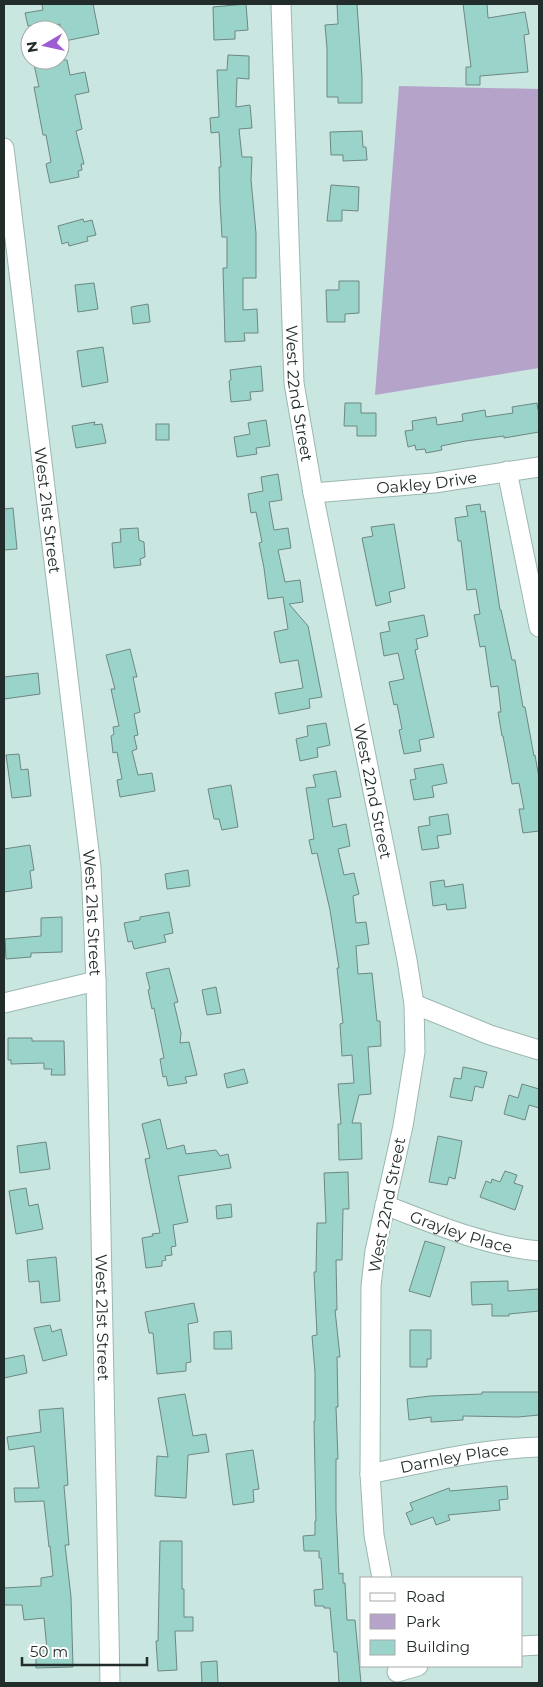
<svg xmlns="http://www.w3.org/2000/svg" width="543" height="1687" font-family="Montserrat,sans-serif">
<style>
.green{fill:#b5a3ca}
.building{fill:#9ad3c9;stroke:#6d8883}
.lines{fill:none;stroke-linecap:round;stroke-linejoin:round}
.street-casing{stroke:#9bb7b1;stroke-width:21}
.street{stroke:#fff;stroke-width:19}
.labels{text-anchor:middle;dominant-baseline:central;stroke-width:4.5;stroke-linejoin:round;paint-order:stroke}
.street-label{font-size:16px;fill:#222d2b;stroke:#fff}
</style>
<rect width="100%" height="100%" fill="#c9e6e0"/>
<!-- green -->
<path class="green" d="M 399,86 L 539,89 L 539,368 L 375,395 Z"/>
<!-- building -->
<g class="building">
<path d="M 42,4 L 93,4 L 99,34 L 60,42 L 60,24 L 34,30 L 33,25 L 28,26 L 25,13 L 43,10 Z"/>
<path d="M 246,4 L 248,30 L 235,31 L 235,39 L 214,40 L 213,7 Z"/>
<path d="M 337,4 L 357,4 L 362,77 L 362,103 L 338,103 L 338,97 L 327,97 L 327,48 L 325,25 L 338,24 Z"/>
<path d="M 463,4 L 487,4 L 488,18 L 525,12 L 529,34 L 524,35 L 528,72 L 480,76 L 480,85 L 466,85 L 466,67 L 471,67 Z"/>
<path d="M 228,55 L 249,56 L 249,79 L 237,78 L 236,107 L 250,105 L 252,128 L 239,129 L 242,157 L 252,157 L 251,180 L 256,233 L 256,278 L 243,278 L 243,310 L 257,309 L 258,333 L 244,333 L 245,341 L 225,342 L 223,268 L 227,268 L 227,237 L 222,237 L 220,202 L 219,167 L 221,167 L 219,132 L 211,133 L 210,118 L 219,117 L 217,70 L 227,70 Z"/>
<path d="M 33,60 L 67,60 L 70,75 L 85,72 L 89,92 L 75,95 L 82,129 L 76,131 L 84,164 L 81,164 L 82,170 L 78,171 L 79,177 L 50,183 L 46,164 L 51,162 L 46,135 L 43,135 L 34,87 L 39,87 Z"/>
<path d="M 362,131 L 363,147 L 366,147 L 367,160 L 343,161 L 343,155 L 331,155 L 330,132 Z"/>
<path d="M 331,185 L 359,187 L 358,211 L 342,210 L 342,221 L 327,221 Z"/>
<path d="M 83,219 L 84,222 L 92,220 L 96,235 L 87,237 L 88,241 L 69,246 L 68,242 L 62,244 L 58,226 Z"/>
<path d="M 339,281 L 359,281 L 359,313 L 345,314 L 345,322 L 327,322 L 326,290 L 339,290 Z"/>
<path d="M 94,283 L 98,309 L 78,312 L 75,285 Z"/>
<path d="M 148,304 L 150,322 L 133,324 L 131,307 Z"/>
<path d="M 103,347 L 108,382 L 82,387 L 77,351 Z"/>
<path d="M 261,366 L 263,391 L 250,392 L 251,400 L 231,402 L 229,381 L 231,380 L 230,370 Z"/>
<path d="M 345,403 L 361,403 L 361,413 L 376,413 L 376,436 L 357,436 L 357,426 L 344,426 Z"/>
<path d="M 537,403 L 538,410 L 539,410 L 539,432 L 504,438 L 504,436 L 466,441 L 441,446 L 442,450 L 426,453 L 425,449 L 416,450 L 415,445 L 408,447 L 405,431 L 413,430 L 412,421 L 436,417 L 437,425 L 463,421 L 462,414 L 485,410 L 486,417 L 513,413 L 512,407 Z"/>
<path d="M 266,420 L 270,446 L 256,448 L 257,454 L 237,457 L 234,437 L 250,434 L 248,423 Z"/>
<path d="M 95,422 L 94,425 L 102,424 L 106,443 L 76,448 L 72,426 Z"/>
<rect x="156" y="424" width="13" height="16"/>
<path d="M 278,474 L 282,500 L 269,502 L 274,530 L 288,528 L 291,548 L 278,550 L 285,582 L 300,580 L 303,602 L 289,604 L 308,626 L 322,697 L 309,699 L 310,708 L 279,714 L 275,693 L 303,688 L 298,660 L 280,663 L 274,632 L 288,629 L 283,597 L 268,599 L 264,568 L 259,543 L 262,542 L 256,512 L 251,513 L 248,494 L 263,491 L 261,477 Z"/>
<path d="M 480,504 L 481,512 L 485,511 L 500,610 L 501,610 L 512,660 L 515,660 L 523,707 L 525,707 L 534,756 L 535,755 L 539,778 L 539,831 L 523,833 L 519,809 L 524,809 L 519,783 L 512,784 L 503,736 L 502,736 L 498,712 L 501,712 L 498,686 L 491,687 L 485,646 L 480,647 L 474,615 L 480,614 L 476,589 L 467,590 L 461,541 L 458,541 L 455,518 L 468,516 L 466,506 Z"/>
<path d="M 13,508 L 17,549 L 4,550 L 4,509 Z"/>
<path d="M 394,524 L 405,588 L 389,592 L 391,602 L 376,606 L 362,538 L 373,536 L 371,527 Z"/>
<path d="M 138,528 L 139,540 L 144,542 L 145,557 L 140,559 L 141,565 L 114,568 L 112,543 L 121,542 L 120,529 Z"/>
<path d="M 424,615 L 428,636 L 416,639 L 418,649 L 415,650 L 434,737 L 419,740 L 421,751 L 404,754 L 399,730 L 402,729 L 397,704 L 394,705 L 389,682 L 404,679 L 398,653 L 384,656 L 380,633 L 390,631 L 388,622 Z"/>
<path d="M 130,649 L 137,677 L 133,677 L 140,712 L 134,714 L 138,735 L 134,736 L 137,749 L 132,751 L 138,775 L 152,773 L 155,791 L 120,797 L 117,780 L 122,779 L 117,752 L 113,753 L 111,736 L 114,734 L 113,727 L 119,726 L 111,689 L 115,689 L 106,655 Z"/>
<path d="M 38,673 L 40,694 L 4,699 L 4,677 Z"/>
<path d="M 326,723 L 330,745 L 317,748 L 318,757 L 300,761 L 296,739 L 308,736 L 307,726 Z"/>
<path d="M 19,754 L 21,770 L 28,769 L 31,796 L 12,798 L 6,755 Z"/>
<path d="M 443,764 L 447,783 L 432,786 L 434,797 L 414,800 L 410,780 L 416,779 L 414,769 Z"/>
<path d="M 336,771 L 341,797 L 328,799 L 333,827 L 346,824 L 350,846 L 338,849 L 344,875 L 354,873 L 359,894 L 353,896 L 356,923 L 366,922 L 369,944 L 356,946 L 358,974 L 372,973 L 377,1021 L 380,1021 L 381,1046 L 368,1047 L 371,1094 L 359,1095 L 352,1123 L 361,1123 L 362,1159 L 339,1160 L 338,1124 L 341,1124 L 338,1084 L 354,1083 L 352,1055 L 342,1056 L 340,1024 L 343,1023 L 337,968 L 339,968 L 330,910 L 317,853 L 312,854 L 309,840 L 314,839 L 306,788 L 316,787 L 313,775 Z"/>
<path d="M 231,785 L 238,827 L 222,830 L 219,819 L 214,819 L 208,789 Z"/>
<path d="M 448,814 L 451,834 L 437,836 L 439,848 L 422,850 L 418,827 L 430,825 L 429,817 Z"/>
<path d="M 30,845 L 34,870 L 30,871 L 32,888 L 4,892 L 4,849 Z"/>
<path d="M 188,870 L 190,886 L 167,889 L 165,874 Z"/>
<path d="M 444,880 L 445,887 L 463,884 L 466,908 L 447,910 L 446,904 L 433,906 L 430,882 Z"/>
<path d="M 169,912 L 173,933 L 164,935 L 166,942 L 134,949 L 132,941 L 128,942 L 124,923 L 140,920 L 140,917 Z"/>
<path d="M 62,917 L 62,952 L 31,953 L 31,957 L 6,959 L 5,939 L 41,936 L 41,918 Z"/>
<path d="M 169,968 L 178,1002 L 174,1003 L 181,1033 L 180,1043 L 189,1042 L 197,1075 L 185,1077 L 187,1083 L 168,1086 L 166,1076 L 163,1077 L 160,1059 L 164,1058 L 154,1008 L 152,1009 L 148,990 L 150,989 L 146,973 Z"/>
<path d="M 216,987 L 221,1013 L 207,1015 L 202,990 Z"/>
<path d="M 8,1038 L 32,1038 L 32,1041 L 64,1041 L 65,1075 L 51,1075 L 52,1069 L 44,1069 L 44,1063 L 11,1064 L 11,1060 L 8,1060 Z"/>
<path d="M 463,1067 L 487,1072 L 483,1088 L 475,1086 L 472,1101 L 450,1097 L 454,1078 L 461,1079 Z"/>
<path d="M 244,1069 L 248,1083 L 227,1088 L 224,1074 Z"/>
<path d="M 522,1084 L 539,1089 L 539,1108 L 529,1105 L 525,1120 L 504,1114 L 509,1095 L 518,1098 Z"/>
<path d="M 160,1119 L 167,1149 L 184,1145 L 186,1154 L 216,1150 L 220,1156 L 228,1154 L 231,1168 L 178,1176 L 188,1222 L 173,1225 L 176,1246 L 171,1247 L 172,1255 L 165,1256 L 166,1260 L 162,1261 L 162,1266 L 146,1268 L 142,1238 L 153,1236 L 152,1234 L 160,1233 L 145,1159 L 150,1158 L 142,1124 Z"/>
<path d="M 438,1136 L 462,1141 L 455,1179 L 449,1177 L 447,1185 L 429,1182 Z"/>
<path d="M 46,1142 L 50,1169 L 20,1173 L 17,1146 Z"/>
<path d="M 505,1171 L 517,1175 L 514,1183 L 523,1186 L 515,1210 L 480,1197 L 486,1181 L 491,1183 L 492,1179 L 500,1182 Z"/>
<path d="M 348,1172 L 349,1209 L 343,1209 L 342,1260 L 336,1260 L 337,1310 L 335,1310 L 340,1357 L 337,1357 L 338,1407 L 336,1407 L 338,1459 L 336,1459 L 336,1510 L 339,1574 L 343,1573 L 343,1583 L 345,1583 L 347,1620 L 355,1620 L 361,1683 L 339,1683 L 337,1652 L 334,1652 L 330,1608 L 324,1608 L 324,1606 L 315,1606 L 314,1590 L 323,1589 L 321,1558 L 319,1558 L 319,1551 L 304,1551 L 303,1536 L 315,1535 L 315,1521 L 316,1521 L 314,1421 L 315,1421 L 315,1372 L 312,1336 L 317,1335 L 314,1272 L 316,1272 L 317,1223 L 326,1223 L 324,1173 Z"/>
<path d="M 26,1188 L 29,1206 L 38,1204 L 43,1229 L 16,1234 L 9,1191 Z"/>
<path d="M 231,1204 L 232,1217 L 217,1219 L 216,1206 Z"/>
<path d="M 425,1241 L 445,1247 L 430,1297 L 409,1291 Z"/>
<path d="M 56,1257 L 60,1301 L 41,1303 L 39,1281 L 29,1282 L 27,1260 Z"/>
<path d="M 508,1281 L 508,1291 L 539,1289 L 539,1311 L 509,1314 L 509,1316 L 492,1316 L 492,1304 L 472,1305 L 471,1282 Z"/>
<path d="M 194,1303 L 198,1322 L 188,1324 L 191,1362 L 186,1363 L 186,1371 L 157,1374 L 153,1333 L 149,1333 L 145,1312 Z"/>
<path d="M 50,1325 L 52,1332 L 61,1329 L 67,1355 L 43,1361 L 34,1328 Z"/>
<path d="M 410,1330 L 431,1330 L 431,1359 L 427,1359 L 427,1367 L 410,1367 Z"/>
<path d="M 231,1331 L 232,1349 L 214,1349 L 214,1332 Z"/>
<path d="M 24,1355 L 27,1373 L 4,1378 L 4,1359 Z"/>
<path d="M 482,1392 L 539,1392 L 539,1415 L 518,1417 L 463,1416 L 463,1420 L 431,1422 L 431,1417 L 409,1420 L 407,1399 L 430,1396 L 482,1394 Z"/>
<path d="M 185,1394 L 193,1436 L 206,1434 L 209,1452 L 188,1455 L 186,1498 L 155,1496 L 157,1456 L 168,1457 L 158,1398 Z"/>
<path d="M 63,1408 L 68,1485 L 64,1486 L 69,1545 L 65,1545 L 71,1597 L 73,1667 L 36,1668 L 36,1650 L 47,1650 L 44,1618 L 24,1620 L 22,1605 L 4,1605 L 4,1588 L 41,1586 L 41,1578 L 53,1576 L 50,1546 L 49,1547 L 44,1501 L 15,1502 L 14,1488 L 39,1488 L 34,1446 L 9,1450 L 7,1437 L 41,1432 L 39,1410 Z"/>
<path d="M 253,1450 L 259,1489 L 253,1490 L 254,1502 L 233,1505 L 226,1454 Z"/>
<path d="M 507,1486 L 508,1499 L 499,1500 L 500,1510 L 448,1515 L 450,1520 L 436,1525 L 433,1517 L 411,1525 L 406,1513 L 413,1510 L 410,1503 L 449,1488 L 450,1491 Z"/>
<path d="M 160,1541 L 182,1541 L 182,1589 L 184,1589 L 184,1617 L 193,1617 L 193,1631 L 175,1631 L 177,1670 L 158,1671 L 156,1641 L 158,1641 Z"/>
<path d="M 217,1661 L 218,1683 L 202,1683 L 201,1662 Z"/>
</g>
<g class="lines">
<defs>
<g id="street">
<path id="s1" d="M 281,4 L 294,383 L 313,493 L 407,960 L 414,1004 L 415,1052 L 403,1126 L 375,1251 L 371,1286 L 370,1474 L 374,1535 L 382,1578"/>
<path id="s2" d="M 4,148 L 91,868 L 96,981 L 110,1683"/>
<path d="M 507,471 L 539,627"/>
<path id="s3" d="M 313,493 L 434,483 L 539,467"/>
<path d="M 4,1003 L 96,981"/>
<path d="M 414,1004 L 490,1035 L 539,1050"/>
<path id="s4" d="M 385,1205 C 434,1224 486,1246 539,1251"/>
<path id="s5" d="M 370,1474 C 426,1462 481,1449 539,1447"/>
<path d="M 522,1646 L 539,1645"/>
<path d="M 397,1672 L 418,1666"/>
</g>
</defs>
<!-- street casing -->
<use href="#street" class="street-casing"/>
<!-- street -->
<use href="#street" class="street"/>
</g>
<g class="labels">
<!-- street labels -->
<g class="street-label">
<text stroke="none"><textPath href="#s1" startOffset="390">West 22nd Street</textPath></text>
<text stroke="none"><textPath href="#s3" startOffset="114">Oakley Drive</textPath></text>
<text stroke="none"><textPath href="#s2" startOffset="365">West 21st Street</textPath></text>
<text stroke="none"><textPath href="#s1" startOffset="795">West 22nd Street</textPath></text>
<text stroke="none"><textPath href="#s2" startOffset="770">West 21st Street</textPath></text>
<text transform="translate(387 1205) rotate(-79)">West 22nd Street</text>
<text stroke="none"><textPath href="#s4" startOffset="81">Grayley Place</textPath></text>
<text stroke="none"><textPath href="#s2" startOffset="1175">West 21st Street</textPath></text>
<text stroke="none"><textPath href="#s5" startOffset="86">Darnley Place</textPath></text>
</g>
</g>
<!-- border -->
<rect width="543" height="1687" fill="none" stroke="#222d2b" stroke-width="10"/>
<!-- legend -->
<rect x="360" y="1577" width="162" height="90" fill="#ffffff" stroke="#a7abaa"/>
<rect x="370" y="1593" width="25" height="8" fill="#ffffff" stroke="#a7abaa"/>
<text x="406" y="1602" font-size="15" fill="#222d2b">Road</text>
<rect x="370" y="1614" width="25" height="15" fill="#b5a3ca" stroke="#a7abaa"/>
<text x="406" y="1627" font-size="15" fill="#222d2b">Park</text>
<rect x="370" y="1640" width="25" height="15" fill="#9ad3c9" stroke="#a7abaa"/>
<text x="406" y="1652" font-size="15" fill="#222d2b">Building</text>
<!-- north arrow -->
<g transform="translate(45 45) rotate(261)"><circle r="24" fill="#ffffff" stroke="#a7abaa"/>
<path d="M0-4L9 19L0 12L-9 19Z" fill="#9c5cd2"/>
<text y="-8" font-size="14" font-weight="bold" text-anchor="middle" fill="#222d2b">N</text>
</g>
<!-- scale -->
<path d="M22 1657v8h125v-8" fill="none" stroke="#222d2b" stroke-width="2.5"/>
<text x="30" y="1657" font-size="15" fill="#222d2b" stroke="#ffffff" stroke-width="4" paint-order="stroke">50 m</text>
</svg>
